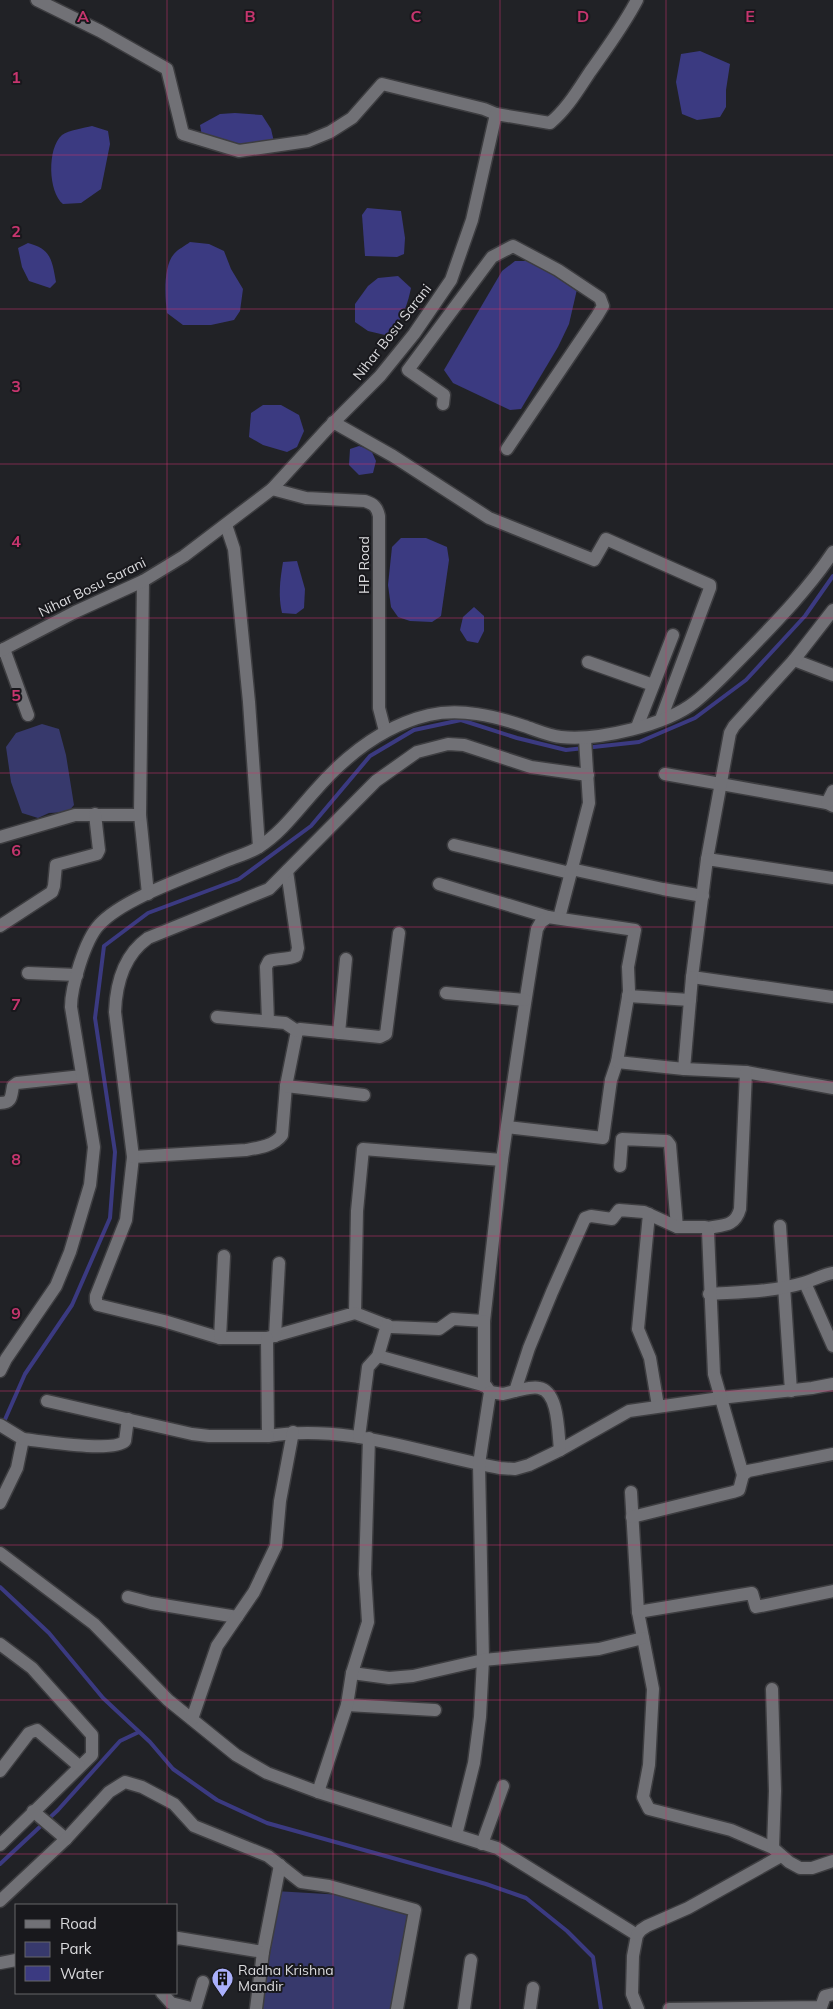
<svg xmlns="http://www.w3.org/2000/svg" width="833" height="2009" font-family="Mulish,sans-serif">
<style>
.green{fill:#37396c}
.water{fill:#3b3a81}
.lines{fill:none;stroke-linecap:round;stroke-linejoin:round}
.stream{stroke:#3b3a81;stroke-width:4}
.minor-casing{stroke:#3d3d40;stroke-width:15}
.minor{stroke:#717176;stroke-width:12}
.grid{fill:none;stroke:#c6356e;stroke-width:1;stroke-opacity:0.55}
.labels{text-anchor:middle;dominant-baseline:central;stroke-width:4;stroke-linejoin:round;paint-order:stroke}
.street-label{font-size:14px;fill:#dadadd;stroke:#18181c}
.poi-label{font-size:14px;fill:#dadadd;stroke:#18181c;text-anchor:start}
.grid-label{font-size:16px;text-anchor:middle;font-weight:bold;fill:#c6356e;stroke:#18181c;stroke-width:4;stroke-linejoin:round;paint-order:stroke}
</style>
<rect width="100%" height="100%" fill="#212226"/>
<!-- green -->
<g class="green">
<path d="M 42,724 L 59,729 L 66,755 L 74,805 L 68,812 L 49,813 L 38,818 L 22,813 L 11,782 L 6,747 L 16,733 Z"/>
<path d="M 275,1891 L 343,1895 L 411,1915 L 395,2009 L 251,2009 Z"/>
</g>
<!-- water -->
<g class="water">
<path d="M 700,51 L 730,64 L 726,90 L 726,107 L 720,117 L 697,120 L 682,114 L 676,82 L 681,54 Z"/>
<path d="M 235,113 L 262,115 L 271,129 L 274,142 L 234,147 L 202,136 L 200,125 L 220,114 Z"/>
<path d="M 92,126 L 108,131 L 110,144 L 101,189 L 81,203 L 63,204 C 48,192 47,148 62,135 C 69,130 84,128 92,126 Z"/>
<path d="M 367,208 L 401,211 L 405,238 L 404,254 L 397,257 L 365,256 L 362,215 Z"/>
<path d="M 190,242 L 209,244 L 224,251 L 231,269 L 243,289 L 240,311 L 234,320 L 211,325 L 183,325 L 167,313 C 165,298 163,266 174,254 C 178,249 185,246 190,242 Z"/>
<path d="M 28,243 C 51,249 52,260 56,282 L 50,288 L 29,281 L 22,267 L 18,248 Z"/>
<path d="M 515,261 L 532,261 L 578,285 L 569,324 L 558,347 L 521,409 L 510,410 L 453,383 L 444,370 L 502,271 Z"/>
<path d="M 398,276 L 411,288 C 407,307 401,324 385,335 L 368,331 L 355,322 L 355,304 L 368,286 L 378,278 Z"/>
<path d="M 263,405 L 281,405 L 299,415 L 304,431 L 297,447 L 287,452 L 263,445 L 249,437 L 251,413 Z"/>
<path d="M 359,446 L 371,450 L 376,461 L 373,473 L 359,475 L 349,465 L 350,449 Z"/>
<path d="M 401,538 L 426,538 L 447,547 L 449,560 L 441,616 L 432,622 L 410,621 L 398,617 L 391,607 L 388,585 L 392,547 Z"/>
<path d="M 297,561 L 305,589 L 304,608 L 296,614 L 282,613 C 278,596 280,580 283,562 Z"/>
<path d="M 474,607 L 484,616 L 484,631 L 478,643 L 467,641 L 460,630 L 463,617 Z"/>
</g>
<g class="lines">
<!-- stream -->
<g class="stream">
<path d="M 3,1424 L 25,1374 L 72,1305 L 110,1218 L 115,1152 L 95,1018 L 104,946 L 148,913 L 239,879 L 311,826 L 370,756 L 414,730 L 461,720 L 517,738 L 566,750 L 639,742 L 695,718 L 746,680 L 805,616 L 833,576"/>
<path d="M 0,1587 L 49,1633 L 103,1698 L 150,1742 L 173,1769 L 217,1800 L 267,1823 L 486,1884 L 526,1898 L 567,1931 L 593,1957 L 601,2009"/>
<path d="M 0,1864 L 58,1810 L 120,1741 L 139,1732"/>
</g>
<defs>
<g id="minor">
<path d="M 37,0 L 100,31 L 167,69 L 183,134 L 239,151 L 308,141 L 330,132 L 352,118 L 382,84 L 484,109 L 496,114"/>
<path d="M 443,404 L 444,395 L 408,370 L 492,257 L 513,246 L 558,270 L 600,298 L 603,306 L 597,316 L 507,449"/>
<path d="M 333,422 L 393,456 L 489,518 L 594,560 L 606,539 L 710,585 L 710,588 L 661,719"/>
<path d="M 272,489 L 306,498 L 365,501 C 374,504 377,507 379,516 L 379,708 L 385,731"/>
<path d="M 226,525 L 234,549 L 249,702 L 259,847"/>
<path d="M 143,581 L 140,815 L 148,894"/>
<path d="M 4,649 L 28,715"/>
<path d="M 0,651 L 75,612 L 143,581 L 184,556 L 272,489 L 327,429 L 380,376 L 414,334 L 451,280 L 472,220 L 496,114 L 550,123 C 567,109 578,90 590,72 C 607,48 624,25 637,0"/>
<path d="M 794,660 L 833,675"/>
<path d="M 588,662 L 653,685"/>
<path d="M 637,727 L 673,635"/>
<path d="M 665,774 L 827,803 L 833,806"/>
<path d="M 827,803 L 833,791"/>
<path d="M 0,837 L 75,815 L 140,815"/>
<path d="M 454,845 L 570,873"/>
<path d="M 707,859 L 730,733 L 734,726 L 794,660 L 833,610"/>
<path d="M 571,869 L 663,889 L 703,896"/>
<path d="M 833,878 L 707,859 L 692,977 L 833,997"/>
<path d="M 439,884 L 548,917"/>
<path d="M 559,918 L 589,803 L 585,739"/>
<path d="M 0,926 L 52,892 L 54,886 L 56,865 L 97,854 L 99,850 L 95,814"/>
<path d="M 399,933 L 386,1034 L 380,1037 L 300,1029 L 297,1031 L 286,1086 L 282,1135 C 274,1146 258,1148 246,1150 L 133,1157 L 126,1220 L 96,1296 L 96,1301 L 98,1305 L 164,1321 L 220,1338 L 267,1338 L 355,1313 L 357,1211 L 363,1149 L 502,1160 C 513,1083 524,1006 537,929 L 541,922 L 548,917 L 635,930 L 628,967 L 629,991 L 617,1062 L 611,1080 L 603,1138 L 507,1127"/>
<path d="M 28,973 L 77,975"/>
<path d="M 446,993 L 525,1000"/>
<path d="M 628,996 L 690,1000"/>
<path d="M 217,1017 L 285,1023 L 297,1031"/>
<path d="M 268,1021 L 266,967 L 269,961 C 278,958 287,960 296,956 L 298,948 L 287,871"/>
<path d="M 339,1033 L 346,959"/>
<path d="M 617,1062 L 684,1069 L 746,1072 L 833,1088"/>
<path d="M 684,1069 L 692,977"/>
<path d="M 286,1086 L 364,1095"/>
<path d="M 0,1103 C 12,1103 11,1097 13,1086 L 17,1083 L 82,1076"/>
<path d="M 133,1157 L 115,1012 C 116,984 124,955 148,938 L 269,889 L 376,781 L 417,752 L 448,744 L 464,745 L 531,767 L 588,775"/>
<path d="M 620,1166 L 622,1139 L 667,1141 L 670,1145 L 677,1227"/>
<path d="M 649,1214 L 638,1329 L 650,1358 L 658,1406"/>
<path d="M 780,1226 L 791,1391"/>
<path d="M 707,1228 C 723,1225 735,1227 740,1209 L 746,1072"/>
<path d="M 805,1283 L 833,1346"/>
<path d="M 709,1294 C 740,1292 773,1292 803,1283 C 814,1280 822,1275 833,1273"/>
<path d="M 355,1313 L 391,1327 L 439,1329 L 453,1319 L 484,1321 L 502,1160"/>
<path d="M 275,1336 L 279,1263"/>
<path d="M 220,1338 L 224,1256"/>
<path d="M 267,1338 L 268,1436 C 348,1423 422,1454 500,1468 L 515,1469 L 529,1465 L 560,1450 L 629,1411 L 720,1398 L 812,1388 L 833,1384"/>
<path d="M 378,1356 L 486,1386 L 490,1392 L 479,1464 L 483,1660 L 480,1717 L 474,1763 L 456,1835"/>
<path d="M 0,1371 L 6,1359 L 56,1286 L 70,1252 L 90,1185 L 94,1147 L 71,1007 C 71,987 85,940 99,925 C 123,898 193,875 228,860 C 238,856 250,853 259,847 C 281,833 297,811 314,792 C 345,756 382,726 429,715 C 461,708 494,716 524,726 C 536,730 549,736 561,737 C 598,741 666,725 695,702 C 714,687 731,668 748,651 C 778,620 809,588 833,552"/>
<path d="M 484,1386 L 484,1321"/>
<path d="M 515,1391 C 522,1390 532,1386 539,1388 C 559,1391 558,1433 560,1450"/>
<path d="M 490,1392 L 503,1394 L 515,1391 L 529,1348 L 552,1292 L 585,1218 L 591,1216 L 612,1219 L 619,1210 L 644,1212 L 677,1227 L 705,1227 L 708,1231 L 714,1374 L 743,1475"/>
<path d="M 47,1401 L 192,1434 L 209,1436 L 268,1436"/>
<path d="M 0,1425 L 23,1439 L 17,1468 L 0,1503"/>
<path d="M 359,1437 L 368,1367 L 378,1356 L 387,1325"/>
<path d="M 23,1439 C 42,1441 113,1453 125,1441 L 128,1419"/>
<path d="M 631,1492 L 638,1612 L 653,1689 L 649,1765 L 643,1797 L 649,1809 L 731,1830 L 773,1848 L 789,1862 L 800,1868 L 812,1868 L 833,1861"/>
<path d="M 632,1517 L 733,1492 L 739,1490 L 743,1475 L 748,1471 L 833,1454"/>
<path d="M 0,1553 L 94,1624 L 168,1700 L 236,1755 L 267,1773 L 318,1792 L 497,1848 L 637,1935"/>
<path d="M 128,1597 L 151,1603 L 237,1617"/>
<path d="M 638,1612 L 752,1593 L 756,1607 L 833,1591"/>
<path d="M 0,1644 L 32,1668 L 92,1735 L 92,1755 L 0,1845"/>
<path d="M 352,1673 L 389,1678 L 413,1676 L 483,1660 L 599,1649 L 643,1638"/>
<path d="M 772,1689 L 775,1791 L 773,1848"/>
<path d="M 347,1705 L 435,1710"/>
<path d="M 192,1719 L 217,1646 L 254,1592 L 276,1546 L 280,1501 L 293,1432"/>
<path d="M 0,1771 L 29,1733 L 37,1730 L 79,1766"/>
<path d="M 318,1792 L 347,1705 L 352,1673 L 368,1622 L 365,1574 L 369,1438"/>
<path d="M 33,1811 L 66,1839"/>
<path d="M 482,1844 L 503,1786"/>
<path d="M 0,1901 L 66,1839 L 109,1792 L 125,1782 L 142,1787 L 174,1804 L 194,1826 L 268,1856 L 301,1882 L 329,1886 L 415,1910 L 397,2009"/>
<path d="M 176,1939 L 178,1938 L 263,1952 L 280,1865"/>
<path d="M 0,1963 L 16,1960"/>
<path d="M 162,1993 L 171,2003 L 195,2009"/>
<path d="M 195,2009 L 203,1982"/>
<path d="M 256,2009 L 263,1952"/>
<path d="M 464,2009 L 471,1960"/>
<path d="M 530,2009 L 533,1988"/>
<path d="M 638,2009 L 632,1994 L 633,1956 L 637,1935 L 641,1930 L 647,1926 L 688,1908 L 781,1856"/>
<path d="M 669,2009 L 821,2007 L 825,1996 L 833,1994"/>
</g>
</defs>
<!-- minor casing -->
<use href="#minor" class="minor-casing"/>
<!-- minor -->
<use href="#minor" class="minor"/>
</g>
<!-- grid -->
<path class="grid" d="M 167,0 L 167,1905M 333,0 L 333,2009M 500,0 L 500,2009M 666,0 L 666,2009M 0,155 L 833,155M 0,309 L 833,309M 0,464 L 833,464M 0,618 L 833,618M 0,773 L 833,773M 0,927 L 833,927M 0,1082 L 833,1082M 0,1236 L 833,1236M 0,1391 L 833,1391M 0,1545 L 833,1545M 0,1700 L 833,1700M 0,1854 L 833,1854M 167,1993 L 167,2009"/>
<!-- icons -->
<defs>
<symbol id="building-pin" viewBox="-11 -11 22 30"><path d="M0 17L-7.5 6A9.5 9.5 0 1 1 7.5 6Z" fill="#aab0fc" stroke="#18181c"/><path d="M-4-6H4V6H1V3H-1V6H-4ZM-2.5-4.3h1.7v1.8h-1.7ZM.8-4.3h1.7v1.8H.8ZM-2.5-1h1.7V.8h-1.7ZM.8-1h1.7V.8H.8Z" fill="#111"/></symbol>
</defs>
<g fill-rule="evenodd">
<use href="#building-pin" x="210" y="1966" width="25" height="34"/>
</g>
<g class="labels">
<!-- street labels -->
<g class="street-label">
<text transform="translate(392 332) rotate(-52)">Nihar Bosu Sarani</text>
<text transform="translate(364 565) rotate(-90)">HP Road</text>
<text transform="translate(92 587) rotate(-26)">Nihar Bosu Sarani</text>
</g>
<!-- poi labels -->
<g class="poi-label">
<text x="238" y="1970">Radha Krishna<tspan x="238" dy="16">Mandir</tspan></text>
</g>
</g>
<g class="grid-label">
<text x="83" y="22">A</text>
<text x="250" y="22">B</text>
<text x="416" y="22">C</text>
<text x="583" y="22">D</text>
<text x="750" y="22">E</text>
<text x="16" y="83">1</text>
<text x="16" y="237">2</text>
<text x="16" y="392">3</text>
<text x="16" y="547">4</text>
<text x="16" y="701">5</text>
<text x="16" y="856">6</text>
<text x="16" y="1010">7</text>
<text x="16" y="1165">8</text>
<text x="16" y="1319">9</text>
</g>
<!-- legend -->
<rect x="15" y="1904" width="162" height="90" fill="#18181c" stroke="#666669"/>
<rect x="25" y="1920" width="25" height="8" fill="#717176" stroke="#666669"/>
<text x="60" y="1929" font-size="15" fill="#dadadd">Road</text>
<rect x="25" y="1942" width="25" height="15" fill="#37396c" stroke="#666669"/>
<text x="60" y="1954" font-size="15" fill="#dadadd">Park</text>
<rect x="25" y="1966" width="25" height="15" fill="#3b3a81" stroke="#666669"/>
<text x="60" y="1979" font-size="15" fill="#dadadd">Water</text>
</svg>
